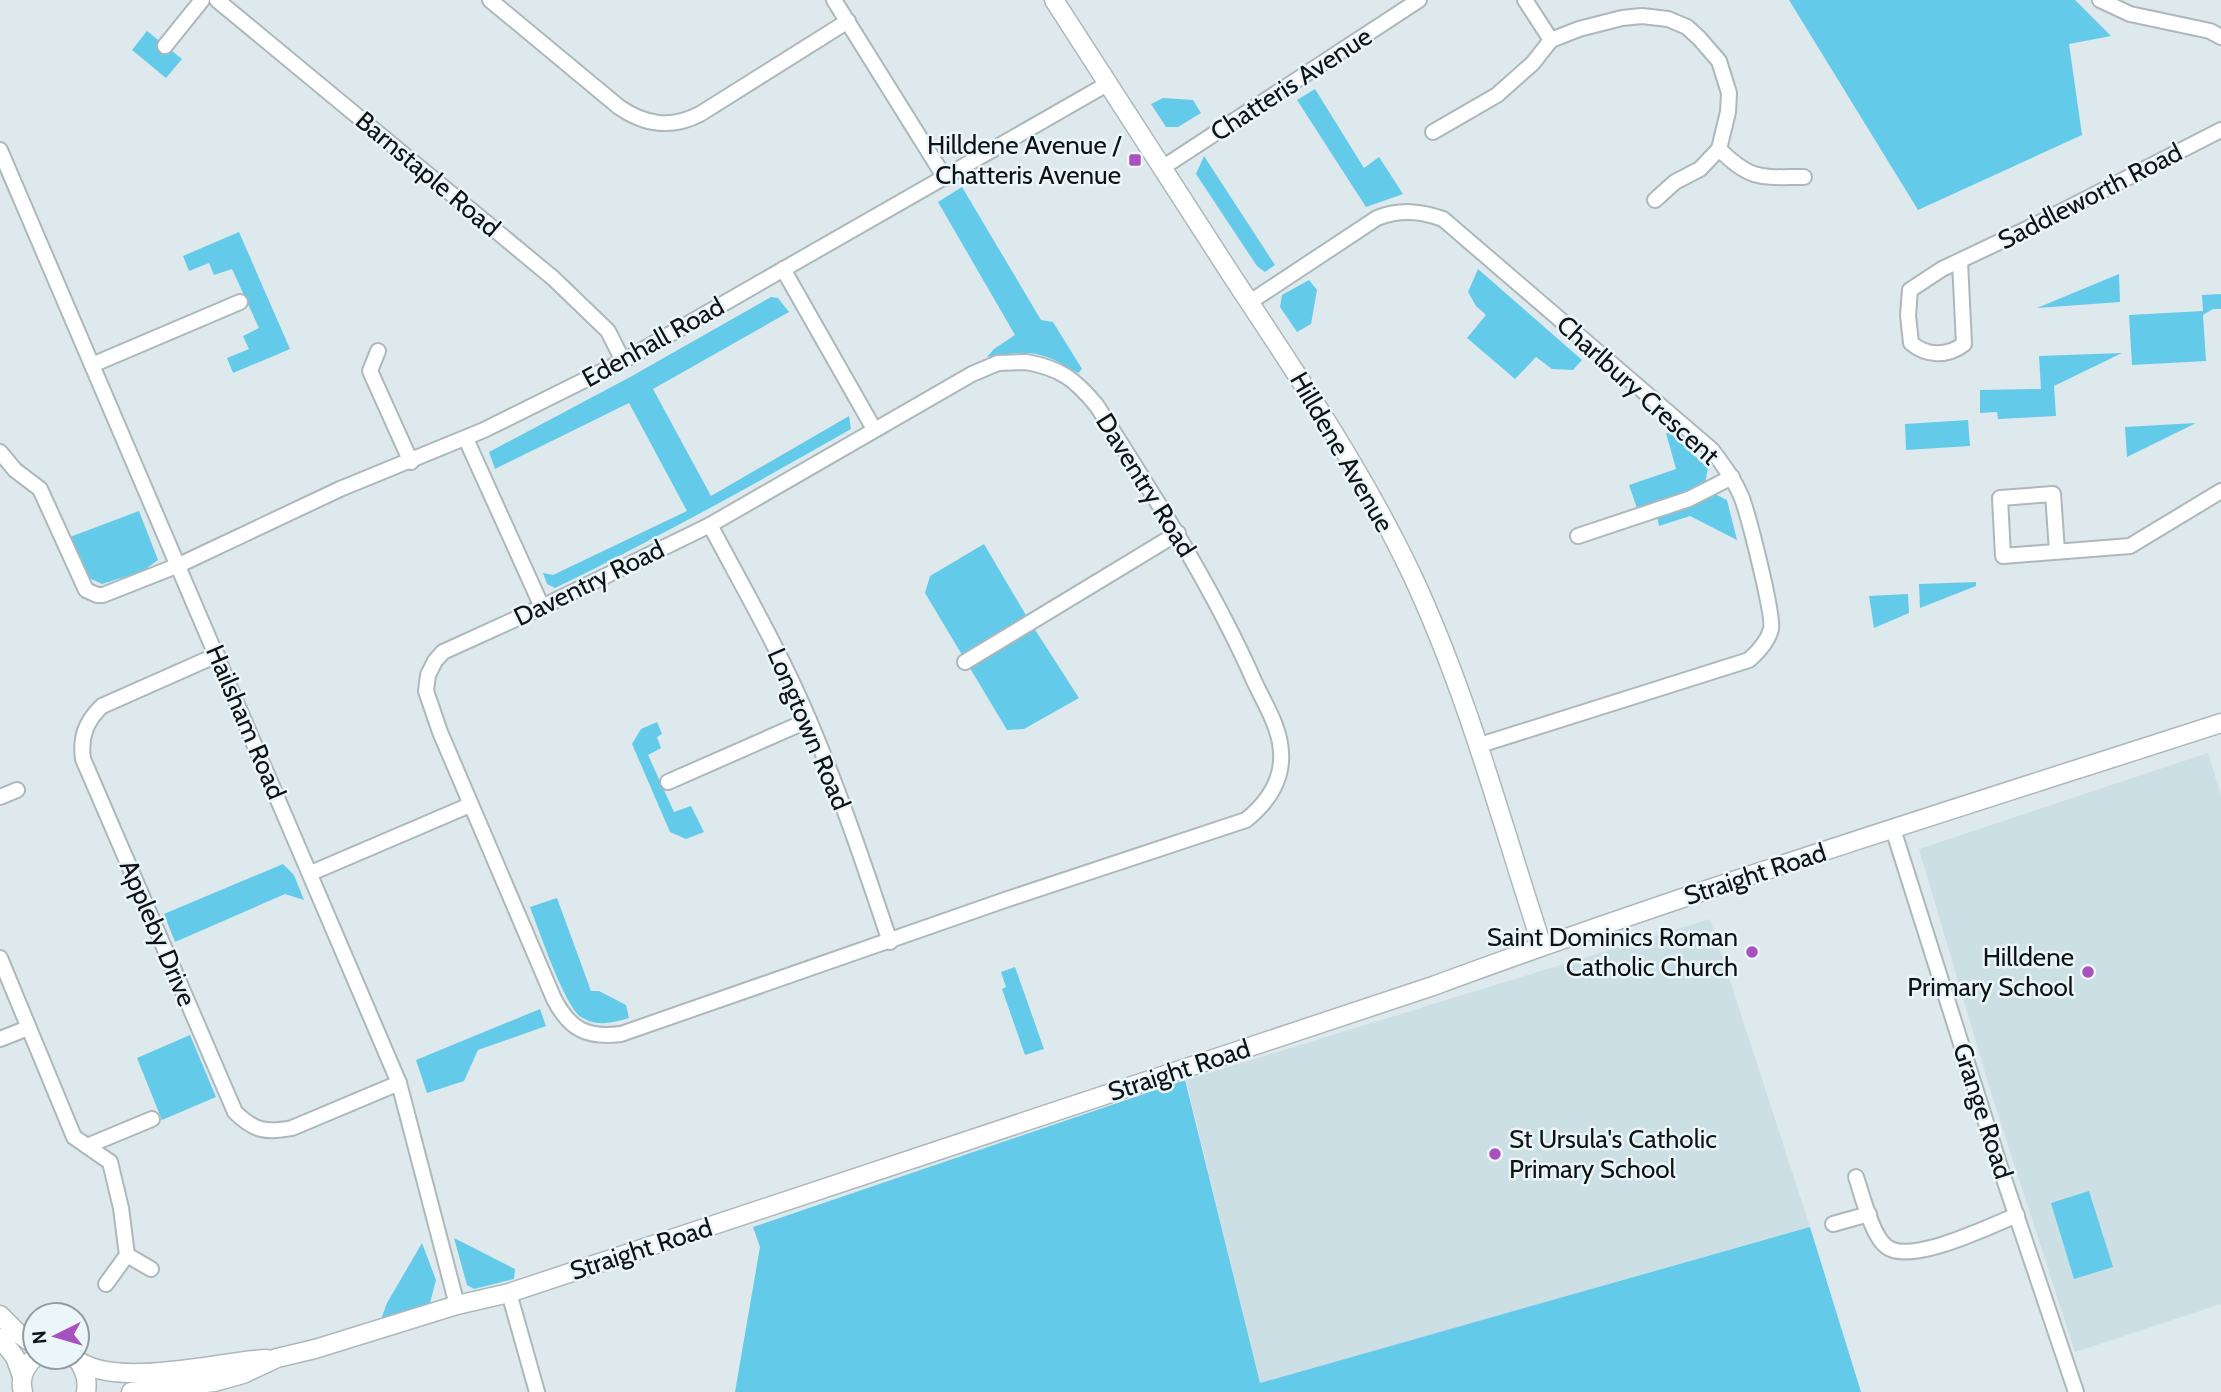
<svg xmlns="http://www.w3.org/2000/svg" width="2221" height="1392" font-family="Cabin,sans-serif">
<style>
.built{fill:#cbdfe5}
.green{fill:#63cbe9}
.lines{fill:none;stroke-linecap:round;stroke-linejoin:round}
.minor-casing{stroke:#adb8bc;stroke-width:18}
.tertiary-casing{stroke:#adb8bc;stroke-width:21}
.minor{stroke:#fff;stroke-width:14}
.tertiary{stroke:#fff;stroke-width:18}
.poi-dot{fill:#a952bf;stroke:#ebf6fa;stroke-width:2.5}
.labels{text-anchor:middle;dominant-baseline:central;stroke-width:5;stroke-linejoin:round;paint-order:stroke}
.street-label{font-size:26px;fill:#0f1314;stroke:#ebf6fa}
.poi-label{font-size:26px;fill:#0f1314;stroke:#ebf6fa;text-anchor:end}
</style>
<rect width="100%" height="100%" fill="#dde9ec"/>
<!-- built -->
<g class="built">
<path d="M 2208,753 L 2221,796 L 2221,1304 L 2075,1352 L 1992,1096 L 1919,849 Z"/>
<path d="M 1710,919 L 1810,1227 L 1260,1383 L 1186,1080 Z"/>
</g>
<!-- green -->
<g class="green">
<path d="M 1789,0 L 2075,0 L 2111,36 L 2069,44 L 2082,135 L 1918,210 Z"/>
<path d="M 147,31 L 182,59 L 166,78 L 132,50 Z"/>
<path d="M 1315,89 L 1364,168 L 1379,157 L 1403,194 L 1366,207 L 1297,100 Z"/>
<path d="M 1163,98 L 1193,100 L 1201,113 L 1178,127 L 1166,127 L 1151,104 Z"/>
<path d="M 1204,156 L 1275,265 L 1265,272 L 1257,266 L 1196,174 Z"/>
<path d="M 962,187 L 1041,320 L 1053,322 L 1082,369 L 1078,373 C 1040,350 1031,350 987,357 L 994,349 L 1015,335 L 938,202 Z"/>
<path d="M 239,232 L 290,349 L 233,373 L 227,358 L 249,349 L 243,336 L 259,328 L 232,269 L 214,275 L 209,263 L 189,271 L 183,256 Z"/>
<path d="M 1478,269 L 1582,360 L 1573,370 L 1552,369 L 1536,357 L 1515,379 L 1467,338 L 1486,315 L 1476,306 L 1468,292 Z"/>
<path d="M 2119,274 L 2120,302 L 2037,308 Z"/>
<path d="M 1309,280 L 1317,290 L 1311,324 L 1297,332 L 1280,307 L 1282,295 Z"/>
<path d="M 2221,294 L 2221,309 L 2213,309 L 2203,315 L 2206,361 L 2132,365 L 2129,315 L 2203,311 L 2202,295 Z"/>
<path d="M 771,297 L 778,298 L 789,312 L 653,389 L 711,496 L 849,416 L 851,429 C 753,485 656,539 555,588 L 547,584 L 543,573 L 553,575 L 687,511 L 629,403 L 495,469 L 489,452 L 632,376 Z"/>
<path d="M 2122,353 L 2054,386 L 2056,416 L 1998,419 L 1997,412 L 1980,413 L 1980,390 L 2041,389 L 2039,356 Z"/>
<path d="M 1968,420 L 1970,446 L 1906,450 L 1905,424 Z"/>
<path d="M 2196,423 L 2127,457 L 2125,427 Z"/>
<path d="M 1666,433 L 1670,433 L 1708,468 L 1705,484 L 1678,496 L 1638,511 L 1629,485 L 1676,469 Z"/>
<path d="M 1713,493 L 1727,500 L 1737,540 L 1690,516 L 1659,526 L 1657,515 Z"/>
<path d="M 139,511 L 158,560 L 143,571 L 102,584 L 87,577 L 70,537 Z"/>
<path d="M 984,544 L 1030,622 L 1079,698 L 1024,729 L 1007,730 L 925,593 L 930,576 Z"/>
<path d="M 1976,582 L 1976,586 L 1920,608 L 1919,584 Z"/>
<path d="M 1908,594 L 1909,613 L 1874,628 L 1869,596 Z"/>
<path d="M 657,722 L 662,734 L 657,737 L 661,748 L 648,755 L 674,812 L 691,806 L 704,832 L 686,839 L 670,832 L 632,744 L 641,729 Z"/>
<path d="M 283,864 L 294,875 L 304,900 L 285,894 L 175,942 L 164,914 Z"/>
<path d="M 557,898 L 591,991 L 599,991 L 626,1005 L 629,1018 C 613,1023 596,1027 581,1017 C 564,1005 539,930 530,907 Z"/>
<path d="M 1015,967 L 1044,1049 L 1025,1055 L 1002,989 L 1006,987 L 1001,972 Z"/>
<path d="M 540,1009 L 546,1026 L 478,1050 L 464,1081 L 427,1093 L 416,1060 Z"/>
<path d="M 190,1035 L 216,1097 L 162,1120 L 137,1058 Z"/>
<path d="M 1185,1080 L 1260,1383 L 1810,1227 L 1861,1392 L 735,1392 L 760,1247 L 753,1227 Z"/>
<path d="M 2089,1191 L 2113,1267 L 2074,1279 L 2051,1203 Z"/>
<path d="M 454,1238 L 515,1269 L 514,1279 L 474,1289 L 467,1285 Z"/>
<path d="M 422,1243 L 436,1280 L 430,1303 L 380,1322 L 387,1303 Z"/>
</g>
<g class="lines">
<defs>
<g id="minor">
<path d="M 217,0 L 553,278 L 608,331 L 623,361"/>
<path d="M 490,0 L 619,107 C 645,125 671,129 700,114 L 848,21"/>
<path d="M 834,0 L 945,178"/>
<path d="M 1525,0 L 1551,40"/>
<path d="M 2100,0 L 2130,14 L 2210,31 L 2221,37"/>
<path d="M 165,46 L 202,0"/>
<path d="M 1433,132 L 1497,95 L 1533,63 L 1551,40 L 1579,29 L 1622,18 L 1642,16 L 1668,19 L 1687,27 L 1699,38 L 1719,61 L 1729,93 L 1728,112 L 1719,149 L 1700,169 L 1675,182 L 1655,200"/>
<path d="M 1719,149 C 1751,181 1761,177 1804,177"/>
<path d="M 0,150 L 399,1083 L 457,1305"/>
<path d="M 1162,168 L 1419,0"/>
<path d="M 1960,262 L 1964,344 C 1947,357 1926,356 1911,343 L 1908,315 L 1910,290 L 1942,269 L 2033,226 L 2221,130"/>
<path d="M 783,269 L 874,429"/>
<path d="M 1250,302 L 1377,218 C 1401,209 1420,211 1443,219 L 1712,450 C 1723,465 1734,479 1741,496 C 1748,513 1774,615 1771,629 C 1768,641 1758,652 1749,660 L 1480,745"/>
<path d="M 378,351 L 370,371 L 411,462"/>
<path d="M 1026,362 C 1060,368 1075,379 1097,406 C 1154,496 1212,585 1255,683 C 1265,704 1280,728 1281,752 C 1283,780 1267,803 1246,820 L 1005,900 L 621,1034 C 587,1038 570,1030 554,999 L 440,732 L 426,691 L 428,675 L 435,661 L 443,652 L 542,607 L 710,525 L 972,374 L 998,363 Z"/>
<path d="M 92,365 L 240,302"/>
<path d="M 466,439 L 542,607"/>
<path d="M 0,452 L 15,470 L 40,489 L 86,590 L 97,595 L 103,595 L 179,565 L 340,489 L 484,430 L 623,361 L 1109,83"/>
<path d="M 710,525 C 744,589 781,653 809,720 C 840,793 865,867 890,942"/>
<path d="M 1578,536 L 1689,499 L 1732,477"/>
<path d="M 2057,551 L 2053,494 L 2000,498 L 2003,556 L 2130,546 L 2221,491"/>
<path d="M 217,655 L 102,706 C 86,721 80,737 83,759 L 235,1112 C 254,1131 266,1133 292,1128 L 399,1083"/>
<path d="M 965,662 L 1178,533"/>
<path d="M 668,782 L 809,720"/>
<path d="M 0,797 L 17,790"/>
<path d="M 1893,829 L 2002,1173 L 2076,1392"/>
<path d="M 311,873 L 470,805"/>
<path d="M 0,958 L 74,1137 L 110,1162 L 121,1208 L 127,1255 L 106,1284"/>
<path d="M 0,1039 L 28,1028"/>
<path d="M 87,1146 L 152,1119"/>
<path d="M 1856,1177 C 1862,1194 1872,1237 1887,1247 C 1911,1265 1990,1226 2017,1215"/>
<path d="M 1833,1224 L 1869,1214"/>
<path d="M 127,1255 L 151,1269"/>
<path d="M 509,1293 L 537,1392"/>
</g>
<g id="tertiary">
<path d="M 1054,0 C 1114,92 1172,184 1232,276 C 1296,373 1362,470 1412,575 C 1468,695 1501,821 1542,946"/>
<path d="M 0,1315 L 19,1334 L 35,1345"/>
<path d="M 0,1338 L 15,1357 L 22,1376"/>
<path d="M 73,1357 C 112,1391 218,1361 267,1359"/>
<path d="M 80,1363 C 85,1373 88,1380 86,1392"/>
<path d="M 23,1392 C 19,1378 25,1366 35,1357"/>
<path d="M 131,1392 L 214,1382 L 243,1374 L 277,1358 L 315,1349 L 457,1305 L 509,1293 L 1433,986 C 1693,890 1958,808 2221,723"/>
</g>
</defs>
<!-- minor casing -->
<use href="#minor" class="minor-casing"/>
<!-- tertiary casing -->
<use href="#tertiary" class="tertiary-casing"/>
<!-- minor -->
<use href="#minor" class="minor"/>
<!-- tertiary -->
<use href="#tertiary" class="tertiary"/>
</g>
<!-- markers -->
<g class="poi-dot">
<rect x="1128" y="153" width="14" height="14" rx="3.5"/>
<circle cx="1752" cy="952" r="7"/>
<circle cx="2088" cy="972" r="7"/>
<circle cx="1495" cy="1154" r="7"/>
</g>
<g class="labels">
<!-- street labels -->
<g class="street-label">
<text transform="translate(1291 84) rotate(-33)">Chatteris Avenue</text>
<text transform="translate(428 174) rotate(40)">Barnstaple Road</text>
<text transform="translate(2090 196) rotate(-27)">Saddleworth Road</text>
<text transform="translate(653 342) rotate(-29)">Edenhall Road</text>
<text transform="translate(1638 390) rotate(42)">Charlbury Crescent</text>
<text transform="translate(1342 452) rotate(60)">Hilldene Avenue</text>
<text transform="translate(1146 485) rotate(58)">Daventry Road</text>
<text transform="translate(589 583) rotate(-26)">Daventry Road</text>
<text transform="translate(246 722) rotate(67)">Hailsham Road</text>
<text transform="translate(809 729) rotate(67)">Longtown Road</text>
<text transform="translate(1755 874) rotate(-18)">Straight Road</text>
<text transform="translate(158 933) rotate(67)">Appleby Drive</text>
<text transform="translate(1179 1070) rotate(-18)">Straight Road</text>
<text transform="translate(1983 1111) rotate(72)">Grange Road</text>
<text transform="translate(641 1249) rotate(-18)">Straight Road</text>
</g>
<!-- poi labels -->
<g class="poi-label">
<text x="1121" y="145">Hilldene Avenue /<tspan x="1121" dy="30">Chatteris Avenue</tspan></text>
<text x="1738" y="937">Saint Dominics Roman<tspan x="1738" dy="30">Catholic Church</tspan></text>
<text x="2074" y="957">Hilldene<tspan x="2074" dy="30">Primary School</tspan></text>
<text x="1509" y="1139" text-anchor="start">St Ursula's Catholic<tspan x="1509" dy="30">Primary School</tspan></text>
</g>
</g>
<!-- north arrow -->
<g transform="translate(56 1336) rotate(265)"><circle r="33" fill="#ebf6fa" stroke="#939b9e" stroke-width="2"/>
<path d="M0-5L12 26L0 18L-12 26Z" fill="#a952bf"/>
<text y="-10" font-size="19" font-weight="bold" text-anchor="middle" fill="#0f1314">N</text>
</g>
</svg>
